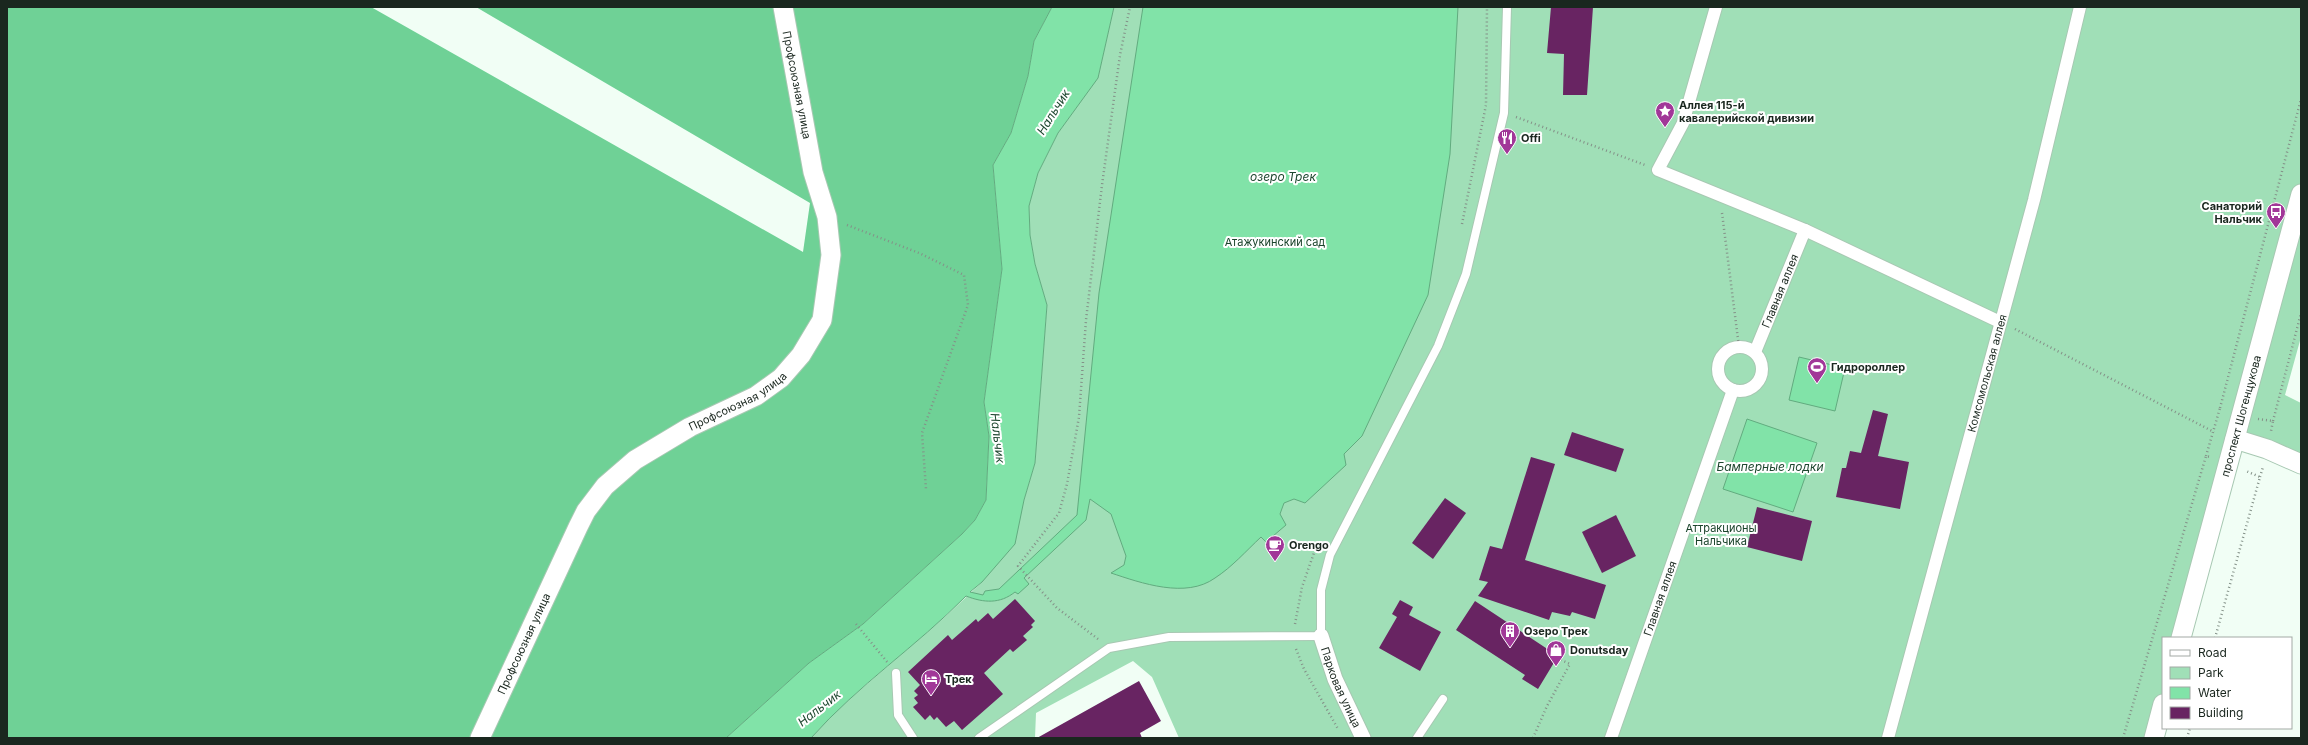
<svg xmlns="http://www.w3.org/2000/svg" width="2308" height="745" font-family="Inter,sans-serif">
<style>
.green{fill:#a0dfb7}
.forest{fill:#6fd196}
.water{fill:#81e3a8;stroke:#62ab7f}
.building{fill:#682462}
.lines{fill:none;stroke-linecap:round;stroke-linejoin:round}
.service-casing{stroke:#a7c8b2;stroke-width:10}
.pedestrian-casing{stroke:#a7c8b2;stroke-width:14}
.minor-casing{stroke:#a7c8b2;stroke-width:17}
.tertiary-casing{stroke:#a7c8b2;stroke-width:21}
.path{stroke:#849188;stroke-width:2.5;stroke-dasharray:1 3;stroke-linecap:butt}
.service{stroke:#fff;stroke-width:8}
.pedestrian{stroke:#fff;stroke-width:12}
.minor{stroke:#fff;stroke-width:15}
.tertiary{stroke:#fff;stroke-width:19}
.labels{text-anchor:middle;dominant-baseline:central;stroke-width:4;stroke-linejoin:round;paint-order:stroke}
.street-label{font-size:11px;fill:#1a271f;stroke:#fff}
.poi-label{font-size:11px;font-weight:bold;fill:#1a271f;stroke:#fff;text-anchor:start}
.park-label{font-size:11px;fill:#1a432b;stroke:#fff}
.water-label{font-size:12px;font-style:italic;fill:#1e472f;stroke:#fff}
</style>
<rect width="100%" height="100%" fill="#f1fef5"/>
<!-- green -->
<path class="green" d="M 1114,7 L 2301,7 L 2301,337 L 2285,395 L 2301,403 L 2301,464 L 2235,439 L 2181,638 L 2163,638 L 2163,704 L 2154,738 L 1179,738 L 1152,677 L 1133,661 L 1036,713 L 1035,738 L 811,738 L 831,715 L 946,616 L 982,582 L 1024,500 L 1035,463 L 1047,305 L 1035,264 L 1030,235 L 1029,206 L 1038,173 L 1058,133 L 1098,77 Z"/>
<!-- forest -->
<path class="forest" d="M 7,7 L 371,7 L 803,252 L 810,203 L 476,7 L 1052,7 L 1034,41 L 1028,76 L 1011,133 L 993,165 L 1002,269 L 984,402 L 989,436 L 986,500 L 975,520 L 962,534 L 863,624 L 809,663 L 726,738 L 7,738 Z"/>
<!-- water -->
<g class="water">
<path d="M 1052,7 L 1114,7 L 1098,78 L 1058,133 L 1038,173 L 1029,206 L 1030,235 L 1035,264 L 1047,305 L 1035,463 L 1024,500 L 1015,544 L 982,582 L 970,592 L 983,595 L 985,591 L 999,589 L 1077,515 L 1099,293 L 1143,7 L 1458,7 L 1450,154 L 1428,295 L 1362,436 L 1344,454 L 1346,465 L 1305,503 L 1294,499 L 1284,503 L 1280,514 L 1286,525 L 1266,542 L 1261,537 C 1246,551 1232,567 1215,578 C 1186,599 1141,583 1111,573 L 1124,565 L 1126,556 L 1111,514 L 1090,499 L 1086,520 L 1024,578 L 1029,584 L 1018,594 L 1015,592 C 1000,604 984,603 966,596 C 917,646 858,685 811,738 L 726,738 L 809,663 L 863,624 L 962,534 L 975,520 L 986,500 L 989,436 L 984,402 L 1002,269 L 993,165 L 1011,133 L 1028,76 L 1034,41 Z"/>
<path d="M 1799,357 L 1845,368 L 1835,411 L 1789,400 Z"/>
<path d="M 1747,419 L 1817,443 L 1793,512 L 1723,489 Z"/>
</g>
<!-- building -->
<g class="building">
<path d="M 1551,7 L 1593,7 L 1587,95 L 1563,95 L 1564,54 L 1547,53 Z"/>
<path d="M 1873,410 L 1888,414 L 1878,456 L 1909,462 L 1900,509 L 1836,497 L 1842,468 L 1846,468 L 1850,451 L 1861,453 Z"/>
<path d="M 1572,432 L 1624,449 L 1616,472 L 1564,455 Z"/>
<path d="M 1531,457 L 1555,464 L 1525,560 L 1606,585 L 1595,619 L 1572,612 L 1570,616 L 1552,612 L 1549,620 L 1478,596 L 1488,582 L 1479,580 L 1490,546 L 1502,549 Z"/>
<path d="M 1445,498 L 1466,513 L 1433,559 L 1412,543 Z"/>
<path d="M 1757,507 L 1812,521 L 1802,561 L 1747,547 Z"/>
<path d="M 1616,515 L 1636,556 L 1602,573 L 1582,532 Z"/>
<path d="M 1015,599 L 1035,621 L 1031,625 L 1033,627 L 1023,636 L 1027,640 L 1013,652 L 1010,649 L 984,673 L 1003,694 L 962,730 L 954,721 L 946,727 L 937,717 L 934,720 L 930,715 L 925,720 L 913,707 L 918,703 L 914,698 L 918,695 L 914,691 L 920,685 L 908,672 L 948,635 L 952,640 L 976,619 L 978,622 L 988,613 L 993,619 Z"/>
<path d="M 1400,600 L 1413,607 L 1409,615 L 1441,632 L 1420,671 L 1379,648 L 1397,617 L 1392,614 Z"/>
<path d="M 1475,601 L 1558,656 L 1538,689 L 1522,679 L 1525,675 L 1456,630 Z"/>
<path d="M 1139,681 L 1161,721 L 1140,733 L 1142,738 L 1037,738 Z"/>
</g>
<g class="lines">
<defs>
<g id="service">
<path d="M 896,673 L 898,715 L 913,738"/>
<path d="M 979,738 L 1109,648 L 1169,637 L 1321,636 L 1321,590 L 1330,555 L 1438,346 L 1466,274 L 1504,113 L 1507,7"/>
<path d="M 1417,738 L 1443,699"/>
</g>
<g id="pedestrian">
<path d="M 1716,7 L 1683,123 L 1658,170 L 1805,230 L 2000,322"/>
<circle cx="1740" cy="369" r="22"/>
<path id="s1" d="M 1755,352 L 1805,230"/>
<path id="s2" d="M 1611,738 L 1733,390"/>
<path id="s3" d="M 1888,738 L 2034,200 L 2080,7"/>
</g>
<g id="minor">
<path id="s4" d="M 1321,636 L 1335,679 L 1363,738"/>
</g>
<g id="tertiary">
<path d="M 2235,439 L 2267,449 L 2301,464"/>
<path id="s5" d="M 2181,638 L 2301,194"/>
<path id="s6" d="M 480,738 L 578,527 L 586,511 L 605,486 L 635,460 L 690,427 L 756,396 L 781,378 L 801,355 L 822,320 L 831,255 L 827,217 L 813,172 L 783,7"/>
<path d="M 2154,738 L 2163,704"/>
</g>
</defs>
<!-- service casing -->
<use href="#service" class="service-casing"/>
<!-- pedestrian casing -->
<use href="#pedestrian" class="pedestrian-casing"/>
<!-- minor casing -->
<use href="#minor" class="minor-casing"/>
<!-- tertiary casing -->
<use href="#tertiary" class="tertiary-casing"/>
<!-- path -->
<g class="path">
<path d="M 1516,117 L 1645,165"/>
<path d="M 1722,213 L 1739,347"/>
<path d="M 1462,224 L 1486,105 L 1487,7"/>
<path d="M 847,225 L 919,253 L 964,275 L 968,305 L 922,433 L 926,489"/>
<path d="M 2015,329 L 2214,432"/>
<path d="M 2220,408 L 2301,99"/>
<path d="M 2258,419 L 2273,421 L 2271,431"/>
<path d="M 2273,421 L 2301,313"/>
<path d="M 2206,456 L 2220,408 L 2221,409"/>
<path d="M 2260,477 L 2263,467"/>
<path d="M 856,624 L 888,663"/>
<path d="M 1295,624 L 1302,587 L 1315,550"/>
<path d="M 2215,638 L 2260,477 L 2246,471"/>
<path d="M 1098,639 L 1057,608 L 1018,566 L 1059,513 L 1067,484 L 1079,417 L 1086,320 L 1102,185 L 1120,55 L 1130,7"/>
<path d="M 1296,649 L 1304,669 L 1338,729"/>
<path d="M 1533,738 L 1547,706 L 1570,664 L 1557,658"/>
<path d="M 2123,738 L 2206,456 L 2210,457"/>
<path d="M 2187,738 L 2190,728"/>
</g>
<!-- service -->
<use href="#service" class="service"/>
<!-- pedestrian -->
<use href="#pedestrian" class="pedestrian"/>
<!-- minor -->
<use href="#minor" class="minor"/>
<!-- tertiary -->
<use href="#tertiary" class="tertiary"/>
</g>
<!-- icons -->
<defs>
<symbol id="sight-pin" viewBox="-11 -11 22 30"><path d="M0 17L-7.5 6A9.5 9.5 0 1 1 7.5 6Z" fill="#a13798" stroke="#fff"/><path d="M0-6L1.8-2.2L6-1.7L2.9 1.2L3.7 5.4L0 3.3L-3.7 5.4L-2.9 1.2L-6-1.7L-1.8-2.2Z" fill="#fff"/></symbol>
<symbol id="restaurant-pin" viewBox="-11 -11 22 30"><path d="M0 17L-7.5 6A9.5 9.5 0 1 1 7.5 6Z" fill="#a13798" stroke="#fff"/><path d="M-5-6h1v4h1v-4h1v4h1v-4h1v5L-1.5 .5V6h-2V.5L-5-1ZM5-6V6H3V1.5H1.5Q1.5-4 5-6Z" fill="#fff"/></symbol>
<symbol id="bus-pin" viewBox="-11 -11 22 30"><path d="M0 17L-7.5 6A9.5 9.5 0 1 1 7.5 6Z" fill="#a13798" stroke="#fff"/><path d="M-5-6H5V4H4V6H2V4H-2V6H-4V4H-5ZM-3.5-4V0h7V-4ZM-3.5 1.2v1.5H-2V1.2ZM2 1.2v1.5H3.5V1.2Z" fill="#fff"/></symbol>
<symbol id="stadium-pin" viewBox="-11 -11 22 30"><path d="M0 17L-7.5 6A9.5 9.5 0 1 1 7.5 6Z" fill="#a13798" stroke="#fff"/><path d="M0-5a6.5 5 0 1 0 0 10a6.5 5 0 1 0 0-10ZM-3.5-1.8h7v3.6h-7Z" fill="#fff"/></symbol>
<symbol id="cafe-pin" viewBox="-11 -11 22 30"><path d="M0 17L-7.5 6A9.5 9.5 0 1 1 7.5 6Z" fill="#a13798" stroke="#fff"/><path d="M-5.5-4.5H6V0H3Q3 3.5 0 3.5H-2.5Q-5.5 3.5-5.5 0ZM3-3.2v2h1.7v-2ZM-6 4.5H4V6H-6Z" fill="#fff"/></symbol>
<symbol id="building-pin" viewBox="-11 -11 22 30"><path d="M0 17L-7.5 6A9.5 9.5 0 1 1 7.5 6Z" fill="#a13798" stroke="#fff"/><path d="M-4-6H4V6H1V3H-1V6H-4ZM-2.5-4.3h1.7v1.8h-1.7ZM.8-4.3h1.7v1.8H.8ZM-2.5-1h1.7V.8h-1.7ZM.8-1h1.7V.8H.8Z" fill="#fff"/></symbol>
<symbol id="shop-pin" viewBox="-11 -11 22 30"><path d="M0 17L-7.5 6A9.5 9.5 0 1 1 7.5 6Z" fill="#a13798" stroke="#fff"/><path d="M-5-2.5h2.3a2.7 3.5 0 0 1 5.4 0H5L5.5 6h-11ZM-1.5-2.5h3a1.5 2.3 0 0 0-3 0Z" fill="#fff"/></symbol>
<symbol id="hotel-pin" viewBox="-11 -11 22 30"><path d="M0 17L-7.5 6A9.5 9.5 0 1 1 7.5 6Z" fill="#a13798" stroke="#fff"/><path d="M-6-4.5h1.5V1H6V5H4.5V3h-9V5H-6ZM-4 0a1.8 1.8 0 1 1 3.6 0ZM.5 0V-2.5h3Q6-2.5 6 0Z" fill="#fff"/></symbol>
</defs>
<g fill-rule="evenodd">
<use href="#sight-pin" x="1654" y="100" width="22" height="30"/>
<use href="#restaurant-pin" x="1496" y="127" width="22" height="30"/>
<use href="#bus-pin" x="2265" y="201" width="22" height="30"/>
<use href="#stadium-pin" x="1806" y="356" width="22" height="30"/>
<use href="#cafe-pin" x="1264" y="534" width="22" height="30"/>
<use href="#building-pin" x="1499" y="620" width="22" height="30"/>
<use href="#shop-pin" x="1545" y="639" width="22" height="30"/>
<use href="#hotel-pin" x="920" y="668" width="22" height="30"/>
</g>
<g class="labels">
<!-- street labels -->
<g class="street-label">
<text transform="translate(797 85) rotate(79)">Профсоюзная улица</text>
<text stroke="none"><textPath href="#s1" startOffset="66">Главная аллея</textPath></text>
<text stroke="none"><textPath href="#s3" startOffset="378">Комсомольская аллея</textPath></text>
<text stroke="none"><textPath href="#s6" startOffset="440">Профсоюзная улица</textPath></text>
<text stroke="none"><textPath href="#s5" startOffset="230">проспект Шогенцукова</textPath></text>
<text stroke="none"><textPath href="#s2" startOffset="148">Главная аллея</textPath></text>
<text stroke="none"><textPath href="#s6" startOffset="104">Профсоюзная улица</textPath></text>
<text stroke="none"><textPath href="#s4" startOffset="55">Парковая улица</textPath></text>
</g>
<!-- poi labels -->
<g class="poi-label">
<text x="1679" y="105">Аллея 115-й<tspan x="1679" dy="13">кавалерийской дивизии</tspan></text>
<text x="1521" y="138">Offi</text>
<text x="2262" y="206" text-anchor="end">Санаторий<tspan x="2262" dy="13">Нальчик</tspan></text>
<text x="1831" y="367">Гидророллер</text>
<text x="1289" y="545">Orengo</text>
<text x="1524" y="631">Озеро Трек</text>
<text x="1570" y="650">Donutsday</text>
<text x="945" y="679">Трек</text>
</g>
<!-- park labels -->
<g class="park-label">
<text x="1275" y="242">Атажукинский сад</text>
<text x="1721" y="528">Аттракционы<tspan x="1721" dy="13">Нальчика</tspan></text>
</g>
<!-- water labels -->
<g class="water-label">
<text transform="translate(1053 112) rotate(-58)">Нальчик</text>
<text x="1283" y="176">озеро Трек</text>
<text transform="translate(998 438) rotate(83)">Нальчик</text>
<text x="1770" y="466">Бамперные лодки</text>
<text transform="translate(819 708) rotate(-38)">Нальчик</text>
</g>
</g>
<!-- border -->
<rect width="2308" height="745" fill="none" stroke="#1a271f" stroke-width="16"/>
<!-- legend -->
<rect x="2162" y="637" width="130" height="92" fill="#ffffff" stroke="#a3a9a5"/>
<rect x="2170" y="650" width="20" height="6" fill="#ffffff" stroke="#a3a9a5"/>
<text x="2198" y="657" font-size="12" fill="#1a271f">Road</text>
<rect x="2170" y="667" width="20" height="12" fill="#a0dfb7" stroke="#a3a9a5"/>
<text x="2198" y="677" font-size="12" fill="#1a271f">Park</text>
<rect x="2170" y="687" width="20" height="12" fill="#81e3a8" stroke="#a3a9a5"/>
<text x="2198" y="697" font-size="12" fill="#1a271f">Water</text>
<rect x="2170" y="707" width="20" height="12" fill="#682462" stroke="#a3a9a5"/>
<text x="2198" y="717" font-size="12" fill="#1a271f">Building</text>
</svg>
